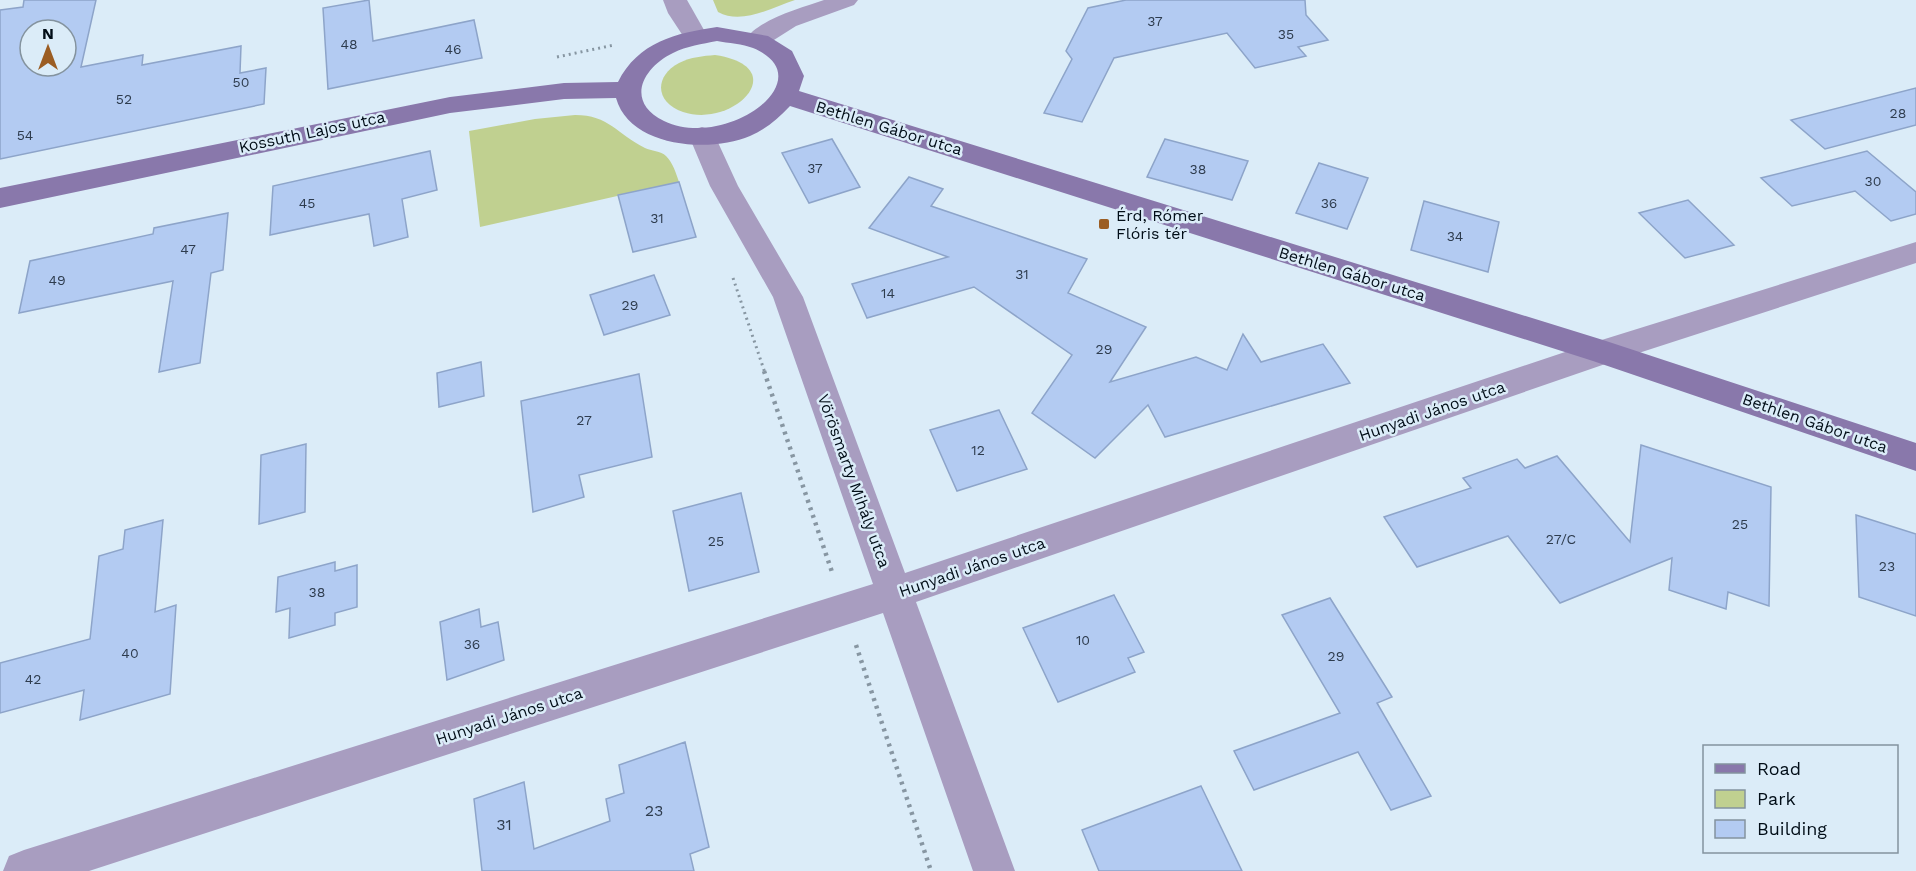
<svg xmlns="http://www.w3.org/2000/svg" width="1916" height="871" font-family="'Work Sans',sans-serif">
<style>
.green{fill:#c0d090}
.building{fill:#b3cbf2;stroke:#8da4c9;stroke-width:1.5;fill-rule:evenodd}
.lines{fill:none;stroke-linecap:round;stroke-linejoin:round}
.path-far1{stroke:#8796a2;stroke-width:3;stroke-dasharray:2 4;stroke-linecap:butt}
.path{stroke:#8796a2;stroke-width:4.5;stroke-dasharray:3 5;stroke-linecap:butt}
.street{fill:#a89dc0;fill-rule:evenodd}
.secondary{fill:#8978ab;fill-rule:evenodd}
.poi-dot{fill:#9b5d23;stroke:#dbecf8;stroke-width:2}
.labels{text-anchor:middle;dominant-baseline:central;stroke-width:5;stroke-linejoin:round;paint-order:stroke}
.number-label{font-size:14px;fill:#2e3c4e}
.street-label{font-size:16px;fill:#010d17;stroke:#dbecf8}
.poi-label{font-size:16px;fill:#010d17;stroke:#dbecf8;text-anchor:start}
.near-number-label{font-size:16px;fill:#2e3c4e}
</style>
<rect width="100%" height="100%" fill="#dbecf8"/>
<!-- green -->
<g class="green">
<path d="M 713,0 L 795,0 C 771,8 742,25 718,12 Z"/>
<path d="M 715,55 C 794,67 734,129 683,112 C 656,103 653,77 679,63 C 691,57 703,56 715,55 Z"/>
<path d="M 575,115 C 609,115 617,134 645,148 C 651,151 661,151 666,156 C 673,163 676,173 679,182 L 480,227 L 469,131 L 535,119 Z"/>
</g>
<!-- building -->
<g class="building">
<path d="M 24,0 L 96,0 L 81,67 L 143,55 L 142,65 L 241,46 L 240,73 L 266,68 L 264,104 L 0,159 L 0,10 L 23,7 ZM 30,30 L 66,30 L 66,66 L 30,66 Z"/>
<path d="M 369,0 L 373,41 L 474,20 L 482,58 L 328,89 L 323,8 Z"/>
<path d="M 1126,0 L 1305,0 L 1306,15 L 1328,40 L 1298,47 L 1306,56 L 1255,68 L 1227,33 L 1114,58 L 1082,122 L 1044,113 L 1072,59 L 1066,51 L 1088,8 Z"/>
<path d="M 1916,88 L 1916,125 L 1825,149 L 1791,120 Z"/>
<path d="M 832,139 L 860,187 L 809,203 L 782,153 Z"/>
<path d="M 1165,139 L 1248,161 L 1232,200 L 1147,177 Z"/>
<path d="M 430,151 L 437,190 L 402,199 L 408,237 L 374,246 L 369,214 L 270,235 L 273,186 Z"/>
<path d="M 1867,151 L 1916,192 L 1916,214 L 1891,221 L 1855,191 L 1792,206 L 1761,178 Z"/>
<path d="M 1319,163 L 1368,178 L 1347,229 L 1296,213 Z"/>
<path d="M 909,177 L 943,189 L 931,206 L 1087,259 L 1068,293 L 1146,327 L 1110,382 L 1196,357 L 1227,370 L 1243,334 L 1261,362 L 1323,344 L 1350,383 L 1165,437 L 1148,405 L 1095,458 L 1032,413 L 1072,355 L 974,287 L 867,318 L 852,284 L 948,257 L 869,228 Z"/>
<path d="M 679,182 L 696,237 L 633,252 L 618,195 Z"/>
<path d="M 1688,200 L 1734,245 L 1685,258 L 1639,213 Z"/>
<path d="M 1424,201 L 1499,222 L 1488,272 L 1411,250 Z"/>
<path d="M 228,213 L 223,270 L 211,273 L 200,363 L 159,372 L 173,281 L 19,313 L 30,261 L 153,234 L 154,228 Z"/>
<path d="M 654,275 L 670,315 L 604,335 L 590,295 Z"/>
<path d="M 481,362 L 484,396 L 439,407 L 437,373 Z"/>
<path d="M 639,374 L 652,457 L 579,475 L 584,497 L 533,512 L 521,401 Z"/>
<path d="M 999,410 L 1027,469 L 957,491 L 930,430 Z"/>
<path d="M 306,444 L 305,512 L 259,524 L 261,455 Z"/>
<path d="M 1641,445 L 1771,487 L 1769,606 L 1728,592 L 1726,609 L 1669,590 L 1672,558 L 1560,603 L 1508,536 L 1417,567 L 1384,517 L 1471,488 L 1463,478 L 1517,459 L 1525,468 L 1557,456 L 1630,542 Z"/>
<path d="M 741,493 L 759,572 L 689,591 L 673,511 Z"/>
<path d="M 1856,515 L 1916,534 L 1916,616 L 1859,597 Z"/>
<path d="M 163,520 L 155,612 L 176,605 L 170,694 L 80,720 L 84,690 L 0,713 L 0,663 L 90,639 L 99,556 L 123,549 L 125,530 Z"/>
<path d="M 335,562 L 335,571 L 357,565 L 357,607 L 335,613 L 335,625 L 289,638 L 290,608 L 276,612 L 278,577 Z"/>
<path d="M 1114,595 L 1144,652 L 1128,658 L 1135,672 L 1058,702 L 1023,628 Z"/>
<path d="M 1330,598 L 1392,697 L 1377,703 L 1431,796 L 1391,810 L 1358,752 L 1254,790 L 1234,751 L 1340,713 L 1282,615 Z"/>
<path d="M 479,609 L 481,627 L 498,622 L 504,660 L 447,680 L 440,622 Z"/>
<path d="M 685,742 L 709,847 L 690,854 L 694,871 L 482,871 L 474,799 L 524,782 L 534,849 L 610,821 L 606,799 L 624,793 L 619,765 Z"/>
<path d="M 1201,786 L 1242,871 L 1099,871 L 1082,830 Z"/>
</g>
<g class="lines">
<!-- path-far1 -->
<g class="path-far1">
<path d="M 557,57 L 614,45"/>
<path d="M 733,278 L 765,373"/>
</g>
<!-- path -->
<g class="path">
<path d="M 764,371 L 832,572"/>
<path d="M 856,645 L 931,871"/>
</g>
<!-- street -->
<g class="street">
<path d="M 663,0 L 687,0 L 708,37 L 705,42 L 696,44 L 687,42 L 668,13 Z"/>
<path d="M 824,0 L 858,0 L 854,5 L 796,26 L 766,45 L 757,47 L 748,45 L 745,40 C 759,19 801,8 824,0 Z"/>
<path d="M 702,127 L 711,130 L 715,136 L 738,186 L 803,297 L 905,573 L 1592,343 L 1916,242 L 1916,263 L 1614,361 L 916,602 L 1015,871 L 973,871 L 883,613 L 89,871 L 3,871 L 9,856 L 24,850 L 873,584 L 773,297 L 710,186 L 689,136 L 693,130 Z"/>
</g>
<!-- secondary -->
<path class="secondary" d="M 717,27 L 768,36 L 792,51 L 804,76 L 799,91 L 1603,340 L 1916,443 L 1916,471 L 1593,361 L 790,106 C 778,119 766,129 750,136 C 710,153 630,148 616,98 L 564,99 L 450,113 L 0,208 L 0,188 L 450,97 L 564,83 L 618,82 C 638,42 676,33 717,27 ZM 717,41 C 728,43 743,44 753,48 C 825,78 727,151 664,121 C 625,102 642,68 673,53 C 687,46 702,44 717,41 Z"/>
</g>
<!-- markers -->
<rect class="poi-dot" x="1098" y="218" width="12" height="12" rx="3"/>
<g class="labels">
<!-- number labels -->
<g class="number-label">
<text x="1155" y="21">37</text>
<text x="1286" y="34">35</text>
<text x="349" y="44">48</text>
<text x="453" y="49">46</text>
<text x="241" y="82">50</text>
<text x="124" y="99">52</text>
<text x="1898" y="113">28</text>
<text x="25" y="135">54</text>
<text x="815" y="168">37</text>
<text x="1198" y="169">38</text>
<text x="1873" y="181">30</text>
<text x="307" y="203">45</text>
<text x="1329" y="203">36</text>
<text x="657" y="218">31</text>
<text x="1455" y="236">34</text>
<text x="188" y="249">47</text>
<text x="1022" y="274">31</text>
<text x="57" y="280">49</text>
<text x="888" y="293">14</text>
<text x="630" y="305">29</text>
<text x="1104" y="349">29</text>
<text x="584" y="420">27</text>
<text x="978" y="450">12</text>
<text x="1740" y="524">25</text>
<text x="1561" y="539">27/C</text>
<text x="716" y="541">25</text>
<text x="1887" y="566">23</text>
<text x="317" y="592">38</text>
<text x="1083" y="640">10</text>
<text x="472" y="644">36</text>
<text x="130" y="653">40</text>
<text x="1336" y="656">29</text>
<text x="33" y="679">42</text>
</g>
<!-- street labels -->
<g class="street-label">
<text transform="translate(889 128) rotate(17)">Bethlen Gábor utca</text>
<text transform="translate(312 132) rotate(-12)">Kossuth Lajos utca</text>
<text transform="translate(1352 274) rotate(17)">Bethlen Gábor utca</text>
<text transform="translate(1432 411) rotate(-19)">Hunyadi János utca</text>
<text transform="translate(1815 423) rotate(19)">Bethlen Gábor utca</text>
<text transform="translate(854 481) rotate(70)">Vörösmarty Mihály utca</text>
<text transform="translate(972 567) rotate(-19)">Hunyadi János utca</text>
<text transform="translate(509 716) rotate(-18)">Hunyadi János utca</text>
</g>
<!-- poi labels -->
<g class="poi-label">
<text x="1116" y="215">Érd, Rómer<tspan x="1116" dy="18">Flóris tér</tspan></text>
</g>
<!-- near-number labels -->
<g class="near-number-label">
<text x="654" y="810">23</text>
<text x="504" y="824">31</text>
</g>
</g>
<!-- legend -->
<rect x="1703" y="745" width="195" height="108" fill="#dbecf8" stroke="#84939e" stroke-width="1.5"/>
<rect x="1715" y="764" width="30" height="9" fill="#8978ab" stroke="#84939e" stroke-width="1.5"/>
<text x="1757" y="775" font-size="18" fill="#010d17">Road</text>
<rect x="1715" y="790" width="30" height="18" fill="#c0d090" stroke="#84939e" stroke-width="1.5"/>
<text x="1757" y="805" font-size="18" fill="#010d17">Park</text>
<rect x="1715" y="820" width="30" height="18" fill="#b3cbf2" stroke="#84939e" stroke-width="1.5"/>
<text x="1757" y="835" font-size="18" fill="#010d17">Building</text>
<!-- north arrow -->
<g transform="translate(48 48)"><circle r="28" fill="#dbecf8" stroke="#84939e" stroke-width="1.5"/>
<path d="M0-4.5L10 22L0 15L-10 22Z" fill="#9b5d23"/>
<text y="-9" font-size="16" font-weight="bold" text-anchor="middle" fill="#010d17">N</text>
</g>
</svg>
